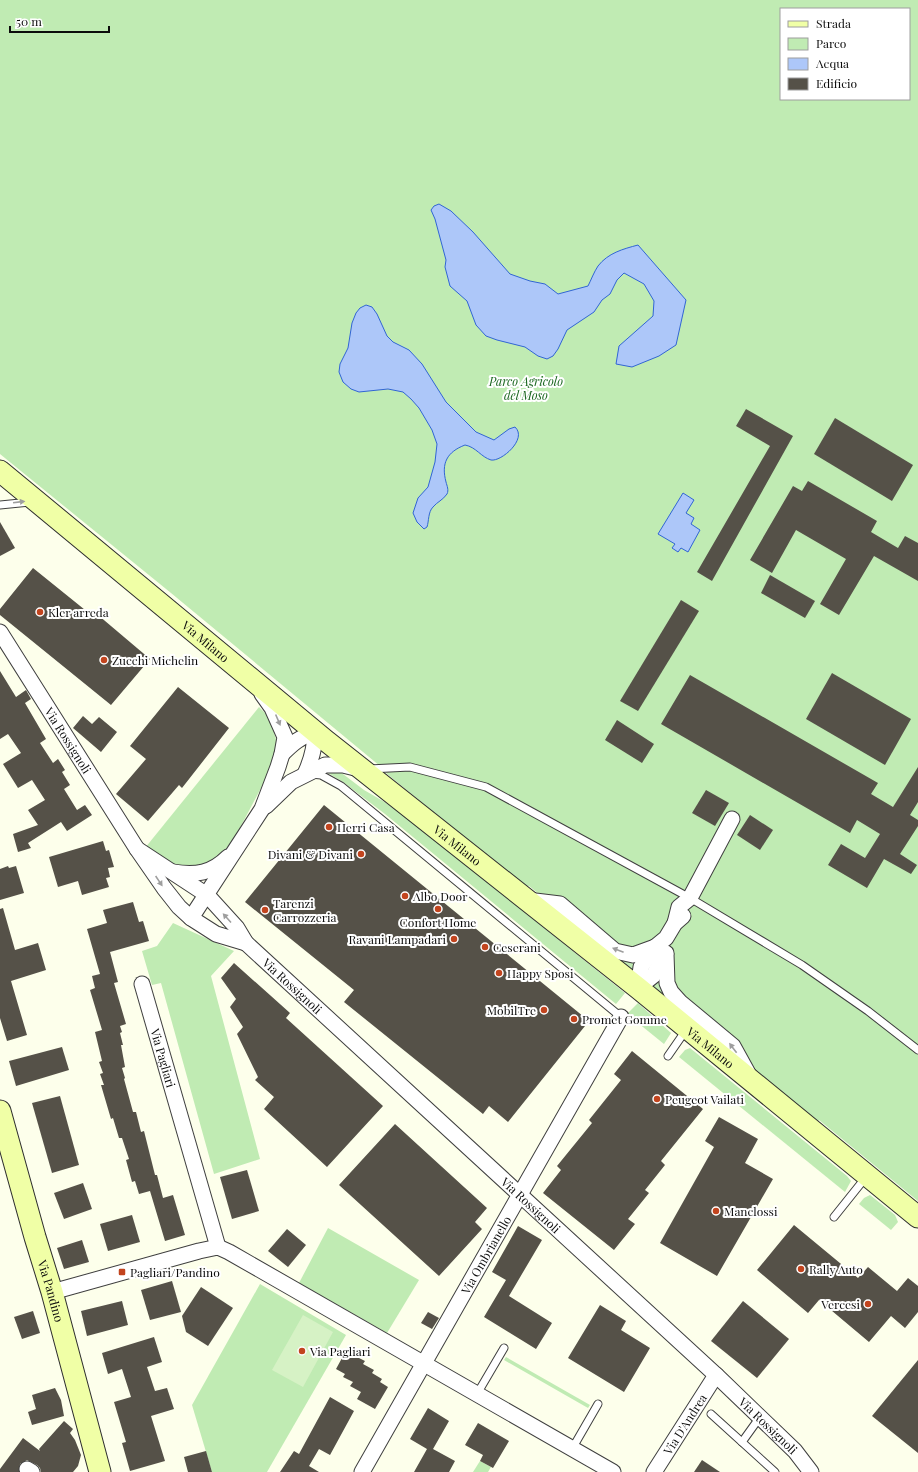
<svg xmlns="http://www.w3.org/2000/svg" width="918" height="1472" font-family="'Playfair Display',serif">
<style>
.green{fill:#c0ebb3;fill-rule:evenodd}
.pitch{fill:#d6f2c5}
.water{fill:#adc7f9;stroke:#3165d4}
.building{fill:#555148}
.lines{fill:none;stroke-linecap:round;stroke-linejoin:round}
.lane-casing{stroke:#3f3f3f;stroke-width:9}
.street-casing{stroke:#3f3f3f;stroke-width:17}
.secondary-casing{stroke:#2e2e2e;stroke-width:23}
.lane{stroke:#fff;stroke-width:7}
.street{stroke:#fff;stroke-width:15}
.secondary{stroke:#f0ffa6;stroke-width:21}
.oneway{fill:#9e9e9e}
.poi-dot{fill:#c2441e;stroke:#fff;stroke-width:1.5}
.labels{text-anchor:middle;dominant-baseline:central;stroke-width:4;stroke-linejoin:round;paint-order:stroke}
.park-label{font-size:12px;font-style:italic;fill:#1a661f;stroke:#fff}
.poi-label{font-size:12px;fill:#0c0c0c;stroke:#fff;text-anchor:start}
.street-label{font-size:12px;fill:#0c0c0c;stroke:#fff}
</style>
<rect width="100%" height="100%" fill="#fdffeb"/>
<!-- green -->
<g class="green">
<path d="M 0,0 L 918,0 L 918,1201 L 819,1120 L 816,1124 L 758,1078 L 751,1066 L 529,886 L 524,886 L 387,774 L 385,771 L 386,771 L 171,593 L 0,454 ZM 781,9 L 909,9 L 909,99 L 781,99 Z"/>
<path d="M 259,707 L 270,718 L 277,743 L 269,773 L 233,841 L 218,857 L 202,866 L 185,867 L 169,865 L 145,848 Z"/>
<path d="M 331,769 L 339,771 L 364,790 L 383,801 L 402,814 L 625,993 L 616,1004 L 385,814 L 343,782 L 328,773 Z"/>
<path d="M 173,923 L 234,951 L 211,976 L 260,1159 L 214,1174 L 161,983 L 152,985 L 142,951 L 157,946 Z"/>
<path d="M 638,1003 L 671,1033 L 664,1044 L 627,1014 Z"/>
<path d="M 690,1048 L 847,1176 L 851,1181 L 845,1192 L 679,1057 L 685,1050 Z"/>
<path d="M 870,1195 L 895,1215 L 898,1222 L 891,1230 L 859,1204 L 864,1198 Z"/>
<path d="M 328,1228 L 419,1280 L 387,1333 L 299,1283 Z"/>
<path d="M 260,1284 L 346,1335 L 267,1472 L 212,1472 L 192,1405 Z"/>
<path d="M 506,1357 L 590,1405 L 588,1408 L 504,1360 Z"/>
<path d="M 480,1461 L 491,1467 L 488,1472 L 473,1472 Z"/>
</g>
<!-- pitch -->
<path class="pitch" d="M 303,1315 L 333,1332 L 303,1387 L 272,1370 Z"/>
<!-- water -->
<g class="water">
<path d="M 439,204 L 451,211 L 473,232 L 510,274 L 530,281 L 545,284 L 558,294 L 588,286 C 591,280 594,272 598,266 C 608,253 623,249 638,245 L 686,300 L 676,345 L 659,356 L 632,367 L 616,364 L 619,346 L 653,316 L 654,301 L 644,284 L 624,273 L 617,280 L 610,294 L 602,300 L 594,312 L 567,330 L 558,349 L 553,356 L 547,359 L 538,356 L 525,347 L 497,340 L 486,336 L 476,325 L 467,301 L 450,286 L 445,267 L 446,260 L 435,219 L 431,210 L 434,206 Z"/>
<path d="M 366,305 L 372,307 L 377,314 L 387,336 L 393,342 L 409,350 L 422,364 L 446,402 L 476,432 L 494,440 L 509,429 L 515,427 C 528,439 501,462 491,460 C 481,457 476,447 465,445 C 447,452 441,463 446,482 C 447,486 449,490 447,494 C 443,500 437,502 433,507 C 428,512 429,521 427,527 L 424,529 L 417,522 L 413,513 L 418,498 L 428,487 L 435,462 L 437,444 L 432,430 L 419,408 L 411,399 L 403,392 L 388,389 L 359,392 L 351,389 L 343,382 L 339,372 L 340,364 L 348,348 L 352,323 L 356,313 L 360,308 Z"/>
<path d="M 683,493 L 694,500 L 686,513 L 694,518 L 691,524 L 700,530 L 688,552 L 681,548 L 678,552 L 672,548 L 675,544 L 658,534 Z"/>
</g>
<!-- building -->
<g class="building">
<path d="M 746,409 L 793,436 L 712,581 L 697,572 L 770,446 L 736,426 Z"/>
<path d="M 835,418 L 913,465 L 892,501 L 814,454 Z"/>
<path d="M 808,481 L 877,521 L 871,532 L 898,548 L 905,536 L 918,543 L 918,581 L 874,556 L 839,615 L 820,604 L 846,559 L 796,530 L 772,573 L 750,560 L 793,486 L 802,491 Z"/>
<path d="M 0,522 L 15,548 L 0,556 Z"/>
<path d="M 33,568 L 95,618 L 98,615 L 150,659 L 111,705 L 0,615 L 0,609 Z"/>
<path d="M 770,575 L 815,601 L 805,618 L 761,593 Z"/>
<path d="M 681,600 L 699,611 L 638,711 L 620,701 Z"/>
<path d="M 0,671 L 16,697 L 26,690 L 31,699 L 25,703 L 46,739 L 40,743 L 53,763 L 58,759 L 65,770 L 62,772 L 70,785 L 64,789 L 77,810 L 85,805 L 92,815 L 67,831 L 61,822 L 28,843 L 31,848 L 18,852 L 13,834 L 38,825 L 28,810 L 45,800 L 32,780 L 18,788 L 3,764 L 21,753 L 8,734 L 0,739 Z"/>
<path d="M 832,673 L 911,719 L 885,765 L 806,719 Z"/>
<path d="M 690,675 L 878,783 L 871,794 L 893,807 L 918,767 L 918,802 L 910,815 L 918,820 L 918,826 L 900,854 L 917,865 L 911,874 L 884,859 L 867,888 L 828,865 L 841,844 L 865,858 L 880,834 L 857,820 L 850,833 L 661,724 Z"/>
<path d="M 178,687 L 229,728 L 182,788 L 179,785 L 148,821 L 116,794 L 146,759 L 130,746 Z"/>
<path d="M 83,716 L 92,724 L 99,717 L 117,732 L 101,752 L 73,728 Z"/>
<path d="M 617,720 L 654,744 L 642,763 L 605,740 Z"/>
<path d="M 706,790 L 729,803 L 715,826 L 692,813 Z"/>
<path d="M 324,805 L 589,1021 L 508,1122 L 489,1106 L 483,1114 L 344,1002 L 354,990 L 245,902 Z"/>
<path d="M 750,815 L 773,830 L 760,850 L 737,835 Z"/>
<path d="M 103,841 L 106,851 L 109,850 L 114,867 L 108,868 L 110,877 L 106,878 L 109,887 L 82,895 L 78,881 L 58,887 L 49,857 Z"/>
<path d="M 8,866 L 9,868 L 16,866 L 24,893 L 0,900 L 0,869 Z"/>
<path d="M 133,902 L 139,922 L 143,921 L 149,941 L 110,952 L 118,982 L 114,983 L 126,1024 L 120,1026 L 122,1032 L 120,1033 L 123,1045 L 121,1045 L 125,1067 L 122,1068 L 125,1078 L 124,1079 L 133,1112 L 136,1112 L 141,1132 L 144,1131 L 155,1175 L 157,1175 L 163,1198 L 173,1195 L 185,1235 L 165,1241 L 150,1191 L 139,1194 L 135,1181 L 132,1182 L 126,1160 L 129,1159 L 122,1138 L 119,1138 L 113,1118 L 111,1119 L 101,1085 L 104,1085 L 100,1074 L 103,1073 L 99,1062 L 102,1061 L 95,1032 L 102,1030 L 90,990 L 95,988 L 92,976 L 100,974 L 87,929 L 107,923 L 103,910 Z"/>
<path d="M 3,908 L 15,950 L 38,943 L 46,970 L 11,981 L 27,1035 L 7,1041 L 0,1018 L 0,909 Z"/>
<path d="M 234,963 L 290,1013 L 286,1018 L 383,1106 L 327,1167 L 264,1109 L 274,1097 L 255,1080 L 258,1077 L 237,1034 L 243,1027 L 230,1007 L 236,999 L 221,978 Z"/>
<path d="M 62,1047 L 69,1070 L 16,1086 L 9,1061 Z"/>
<path d="M 632,1051 L 703,1109 L 661,1161 L 665,1165 L 645,1190 L 649,1193 L 628,1219 L 635,1224 L 614,1250 L 543,1193 L 561,1170 L 557,1166 L 592,1123 L 589,1120 L 621,1080 L 614,1074 Z"/>
<path d="M 60,1096 L 79,1165 L 52,1173 L 32,1103 Z"/>
<path d="M 719,1117 L 758,1139 L 745,1163 L 773,1179 L 717,1276 L 660,1243 L 714,1147 L 705,1141 Z"/>
<path d="M 395,1124 L 487,1208 L 475,1222 L 482,1229 L 439,1276 L 339,1185 Z"/>
<path d="M 247,1170 L 259,1211 L 232,1219 L 220,1177 Z"/>
<path d="M 83,1183 L 92,1209 L 64,1219 L 54,1193 Z"/>
<path d="M 132,1215 L 140,1242 L 108,1251 L 100,1224 Z"/>
<path d="M 794,1225 L 858,1278 L 868,1267 L 897,1291 L 908,1278 L 918,1286 L 918,1312 L 905,1328 L 891,1316 L 869,1342 L 819,1300 L 808,1313 L 757,1270 Z"/>
<path d="M 518,1226 L 542,1240 L 509,1296 L 552,1323 L 536,1349 L 484,1317 L 506,1280 L 492,1272 Z"/>
<path d="M 287,1229 L 306,1245 L 288,1267 L 268,1251 Z"/>
<path d="M 82,1240 L 89,1262 L 64,1269 L 57,1248 Z"/>
<path d="M 172,1281 L 181,1312 L 150,1320 L 141,1290 Z"/>
<path d="M 201,1287 L 233,1308 L 208,1346 L 186,1332 L 182,1316 Z"/>
<path d="M 122,1301 L 128,1325 L 87,1336 L 81,1311 Z"/>
<path d="M 743,1301 L 789,1339 L 757,1378 L 711,1341 Z"/>
<path d="M 600,1305 L 626,1321 L 621,1330 L 650,1348 L 624,1392 L 568,1358 Z"/>
<path d="M 33,1311 L 40,1333 L 22,1339 L 14,1317 Z"/>
<path d="M 428,1312 L 439,1318 L 432,1329 L 421,1323 Z"/>
<path d="M 154,1337 L 162,1362 L 147,1367 L 155,1391 L 167,1388 L 174,1409 L 151,1416 L 165,1461 L 130,1471 L 122,1443 L 126,1442 L 114,1402 L 131,1397 L 122,1369 L 108,1374 L 102,1353 Z"/>
<path d="M 348,1347 L 358,1352 L 355,1356 L 365,1361 L 363,1364 L 374,1370 L 372,1373 L 382,1379 L 380,1382 L 388,1387 L 375,1409 L 357,1399 L 361,1392 L 350,1386 L 353,1382 L 343,1377 L 345,1374 L 336,1369 Z"/>
<path d="M 918,1360 L 918,1453 L 872,1416 Z"/>
<path d="M 55,1388 L 61,1400 L 64,1416 L 32,1425 L 28,1412 L 36,1409 L 32,1395 Z"/>
<path d="M 330,1397 L 354,1411 L 330,1455 L 319,1449 L 309,1466 L 319,1472 L 280,1472 L 294,1451 L 299,1454 Z"/>
<path d="M 428,1408 L 449,1421 L 433,1449 L 455,1461 L 449,1472 L 414,1472 L 427,1449 L 410,1439 Z"/>
<path d="M 64,1421 L 73,1429 L 70,1433 L 75,1440 L 81,1455 L 78,1466 L 73,1472 L 41,1472 L 40,1468 L 37,1465 L 27,1460 L 20,1464 L 19,1472 L 0,1472 L 0,1469 L 23,1438 L 40,1451 L 39,1449 Z"/>
<path d="M 478,1423 L 509,1441 L 493,1468 L 480,1461 L 483,1455 L 465,1445 Z"/>
<path d="M 206,1451 L 212,1472 L 188,1472 L 184,1457 Z"/>
<path d="M 702,1460 L 720,1472 L 694,1472 Z"/>
</g>
<g class="lines">
<defs>
<g id="lane">
<path d="M 0,505 L 30,502"/>
<path d="M 369,769 L 410,767 L 486,787 L 690,898 L 802,965 L 868,1011 L 918,1050"/>
<path d="M 311,774 L 321,775 L 341,786 L 621,1017"/>
<path d="M 668,1056 L 686,1030"/>
<path d="M 834,1217 L 866,1177"/>
<path d="M 477,1394 L 504,1348"/>
<path d="M 711,1414 L 775,1472"/>
<path d="M 742,1442 L 760,1417"/>
<path d="M 572,1449 L 598,1404"/>
</g>
<g id="street">
<path id="s1" d="M 0,632 L 137,849 L 164,888 L 179,907 L 191,918 L 216,934 L 246,943"/>
<path d="M 282,754 C 293,743 300,737 315,732 C 315,747 312,759 305,774"/>
<path d="M 266,806 L 291,782 L 325,765 L 343,765 L 359,769"/>
<path id="s2" d="M 137,849 L 207,895 L 237,928 L 246,943 L 716,1375 L 795,1451 L 811,1472"/>
<path d="M 173,872 C 196,876 212,873 228,857"/>
<path d="M 527,900 L 560,904 L 615,951 L 633,955 L 655,947"/>
<path d="M 191,918 L 262,809 L 278,767 L 282,754 L 285,737 L 272,708 L 262,694"/>
<path d="M 675,923 L 679,907 L 690,898 L 732,819"/>
<path d="M 666,954 L 667,983 L 671,992 L 680,1002 L 733,1046 L 749,1075"/>
<path id="s3" d="M 142,984 L 218,1247"/>
<path d="M 638,988 L 641,967 L 655,947 L 666,938 L 675,923 L 683,916"/>
<path d="M 638,988 L 653,976 L 666,953"/>
<path d="M 52,1292 L 199,1251 L 218,1247 L 229,1252 L 613,1472"/>
<path d="M 27,1469 L 32,1472"/>
<path id="s4" d="M 362,1472 L 621,1017"/>
<path id="s5" d="M 654,1472 L 716,1375"/>
</g>
<g id="secondary">
<path id="s6" d="M 0,471 L 325,740 L 638,988 L 918,1217"/>
<path id="s7" d="M 0,1111 L 35,1237 L 52,1292 L 100,1472"/>
</g>
</defs>
<!-- lane casing -->
<use href="#lane" class="lane-casing"/>
<!-- street casing -->
<use href="#street" class="street-casing"/>
<!-- secondary casing -->
<use href="#secondary" class="secondary-casing"/>
<!-- lane -->
<use href="#lane" class="lane"/>
<!-- street -->
<use href="#street" class="street"/>
<!-- secondary -->
<use href="#secondary" class="secondary"/>
</g>
<!-- one-way arrows -->
<defs><path id="oneway-solid" d="M-6-.8H1V-3.2L6.5 0L1 3.2V.8H-6Z"/></defs>
<g class="oneway">
<use href="#oneway-solid" transform="translate(19 502) rotate(-7)"/>
<use href="#oneway-solid" transform="translate(278 720) rotate(67)"/>
<use href="#oneway-solid" transform="translate(159 881) rotate(56)"/>
<use href="#oneway-solid" transform="translate(227 918) rotate(-132)"/>
<use href="#oneway-solid" transform="translate(618 950) rotate(-159)"/>
<use href="#oneway-solid" transform="translate(733 1048) rotate(-127)"/>
</g>
<!-- markers -->
<g class="poi-dot">
<circle cx="40" cy="612" r="4"/>
<circle cx="104" cy="660" r="4"/>
<circle cx="329" cy="827" r="4"/>
<circle cx="361" cy="854" r="4"/>
<circle cx="405" cy="896" r="4"/>
<circle cx="438" cy="909" r="4"/>
<circle cx="265" cy="910" r="4"/>
<circle cx="454" cy="939" r="4"/>
<circle cx="485" cy="947" r="4"/>
<circle cx="499" cy="973" r="4"/>
<circle cx="544" cy="1010" r="4"/>
<circle cx="574" cy="1019" r="4"/>
<circle cx="657" cy="1099" r="4"/>
<circle cx="716" cy="1211" r="4"/>
<circle cx="801" cy="1269" r="4"/>
<rect x="118" y="1268" width="8" height="8" rx="2"/>
<circle cx="868" cy="1304" r="4"/>
<circle cx="302" cy="1351" r="4"/>
</g>
<g class="labels">
<!-- park labels -->
<g class="park-label">
<text x="526" y="381">Parco Agricolo<tspan x="526" dy="14">del Moso</tspan></text>
</g>
<!-- poi labels -->
<g class="poi-label">
<text x="48" y="612">Kler arreda</text>
<text x="112" y="660">Zucchi Michelin</text>
<text x="337" y="827">Herri Casa</text>
<text x="353" y="854" text-anchor="end">Divani &amp; Divani</text>
<text x="413" y="896">Albo Door</text>
<text x="273" y="903">Tarenzi<tspan x="273" dy="14">Carrozzeria</tspan></text>
<text x="438" y="922" text-anchor="middle">Confort Home</text>
<text x="446" y="939" text-anchor="end">Ravani Lampadari</text>
<text x="493" y="947">Ceserani</text>
<text x="507" y="973">Happy Sposi</text>
<text x="536" y="1010" text-anchor="end">MobilTre</text>
<text x="582" y="1019">Promet Gomme</text>
<text x="665" y="1099">Peugeot Vailati</text>
<text x="724" y="1211">Manclossi</text>
<text x="809" y="1269">Rally Auto</text>
<text x="130" y="1272">Pagliari/Pandino</text>
<text x="860" y="1304" text-anchor="end">Vercesi</text>
<text x="310" y="1351">Via Pagliari</text>
</g>
<!-- street labels -->
<g class="street-label">
<text stroke="none"><textPath href="#s6" startOffset="267">Via Milano</textPath></text>
<text stroke="none"><textPath href="#s1" startOffset="128">Via Rossignoli</textPath></text>
<text stroke="none"><textPath href="#s6" startOffset="591">Via Milano</textPath></text>
<text stroke="none"><textPath href="#s2" startOffset="209">Via Rossignoli</textPath></text>
<text stroke="none"><textPath href="#s6" startOffset="915">Via Milano</textPath></text>
<text stroke="none"><textPath href="#s3" startOffset="77">Via Pagliari</textPath></text>
<text stroke="none"><textPath href="#s2" startOffset="533">Via Rossignoli</textPath></text>
<text stroke="none"><textPath href="#s4" startOffset="250">Via Ombrianello</textPath></text>
<text stroke="none"><textPath href="#s7" startOffset="187">Via Pandino</textPath></text>
<text stroke="none"><textPath href="#s5" startOffset="57">Via D'Andrea</textPath></text>
<text stroke="none"><textPath href="#s2" startOffset="857">Via Rossignoli</textPath></text>
</g>
</g>
<!-- legend -->
<rect x="780" y="8" width="130" height="92" fill="#ffffff" stroke="#9e9e9e"/>
<rect x="788" y="21" width="20" height="6" fill="#f0ffa6" stroke="#9e9e9e"/>
<text x="816" y="28" font-size="12" fill="#0c0c0c">Strada</text>
<rect x="788" y="38" width="20" height="12" fill="#c0ebb3" stroke="#9e9e9e"/>
<text x="816" y="48" font-size="12" fill="#0c0c0c">Parco</text>
<rect x="788" y="58" width="20" height="12" fill="#adc7f9" stroke="#9e9e9e"/>
<text x="816" y="68" font-size="12" fill="#0c0c0c">Acqua</text>
<rect x="788" y="78" width="20" height="12" fill="#555148" stroke="#9e9e9e"/>
<text x="816" y="88" font-size="12" fill="#0c0c0c">Edificio</text>
<!-- scale -->
<path d="M10 26v6h99v-6" fill="none" stroke="#0c0c0c" stroke-width="2"/>
<text x="16" y="26" font-size="12" fill="#0c0c0c" stroke="#ffffff" stroke-width="3" paint-order="stroke">50 m</text>
</svg>
